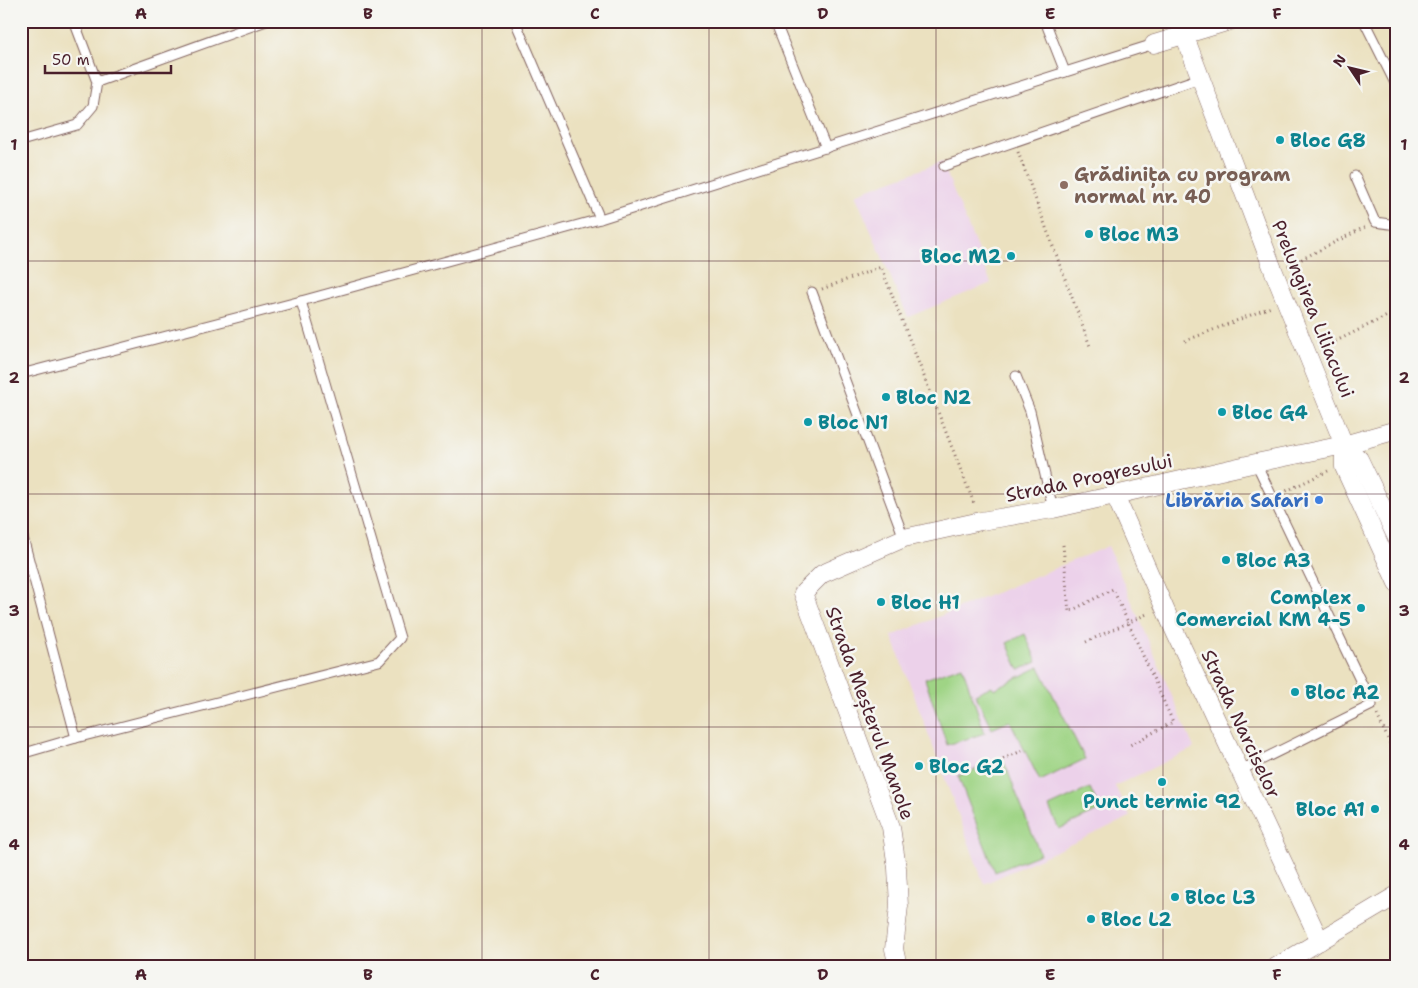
<svg xmlns="http://www.w3.org/2000/svg" width="1418" height="988" font-family="'Shantell Sans',sans-serif">
<style>
.built{fill:#ecd1ea}
.green{fill:#9fd485;stroke:#747a58}
.lines{fill:none;stroke-linecap:round;stroke-linejoin:round}
.service-casing{stroke:#82635f;stroke-width:11}
.minor-casing{stroke:#82635f;stroke-width:19}
.path{stroke:#82635f;stroke-width:3;stroke-dasharray:1 4;stroke-linecap:butt}
.service{stroke:#fff;stroke-width:9}
.minor{stroke:#fff;stroke-width:18}
.grid{fill:none;stroke:#4a1f2b;stroke-width:1;stroke-opacity:0.55}
.culture-dot{fill:#0f9aa8;stroke:#f6f6f2;stroke-width:2}
.education-dot{fill:#8d6e63;stroke:#f6f6f2;stroke-width:2}
.shop-dot{fill:#3f7fe0;stroke:#f6f6f2;stroke-width:2}
.labels{text-anchor:middle;dominant-baseline:central;stroke-width:5;stroke-linejoin:round;paint-order:stroke}
.culture-label{font-size:19px;font-weight:bold;fill:#0d838f;stroke:#f6f6f2;text-anchor:start}
.education-label{font-size:19px;font-weight:bold;fill:#785e54;stroke:#f6f6f2;text-anchor:start}
.street-label{font-size:19px;fill:#4a1f2b;stroke:#f6f6f2}
.shop-label{font-size:19px;font-weight:bold;fill:#366cbe;stroke:#f6f6f2;text-anchor:end}
.neatline{fill:none;stroke:#4a1f2b;stroke-width:2}
.grid-label{font-size:16px;text-anchor:middle;font-weight:bold;fill:#4a1f2b}
</style>
<rect width="100%" height="100%" fill="#f6f6f2"/>
<filter id="ink" filterUnits="userSpaceOnUse"><feTurbulence type="fractalNoise" baseFrequency=".02" numOctaves="2"/><feDisplacementMap in="SourceGraphic" scale="10" xChannelSelector="R" yChannelSelector="G"/><feConvolveMatrix kernelMatrix="1 2 1 2 8 2 1 2 1" color-interpolation-filters="sRGB"/></filter>
<filter id="wash" filterUnits="userSpaceOnUse"><feTurbulence type="fractalNoise" baseFrequency=".0096" numOctaves="4" result="noise"/><feDisplacementMap in="SourceGraphic" scale="20" xChannelSelector="R" yChannelSelector="G"/><feGaussianBlur stdDeviation="1.12" result="paint"/><feColorMatrix in="noise" values="0 0 0 0 0 0 0 0 0 0 0 0 0 0 0 0 0 1.4 0 .05"/><feComposite in="paint" operator="in"/></filter>
<g filter="url(#wash)">
<rect width="100%" height="100%" fill="#ebe1c0"/>
<!-- built -->
<g class="built">
<path d="M 942,162 L 991,283 L 908,317 L 855,194 Z"/>
<path d="M 1108,546 L 1194,748 L 1115,786 L 1130,817 L 984,884 L 892,636 Z"/>
</g>
<!-- green -->
<g class="green">
<path d="M 1025,634 L 1037,662 L 1019,670 L 1007,643 Z"/>
<path d="M 962,666 L 985,733 L 947,745 L 925,679 Z"/>
<path d="M 1039,667 L 1085,759 L 1040,781 L 1010,721 L 992,729 L 975,694 L 992,686 L 994,689 Z"/>
<path d="M 1003,759 L 1040,854 L 995,872 L 958,776 Z"/>
<path d="M 1090,788 L 1100,810 L 1059,829 L 1049,807 Z"/>
</g>
</g>
<g filter="url(#ink)">
<g class="lines">
<defs>
<g id="service">
<path d="M 74,21 L 97,82 L 266,21"/>
<path d="M 515,21 L 600,219"/>
<path d="M 775,21 L 826,148"/>
<path d="M 1045,21 L 1065,72"/>
<path d="M 1364,21 L 1397,87"/>
<path d="M 21,141 L 77,125 L 93,106 L 97,82"/>
<path d="M 944,166 L 1200,78"/>
<path d="M 1355,176 L 1375,222 L 1397,225"/>
<path d="M 812,292 L 904,538"/>
<path d="M 21,374 L 301,301 L 600,219 L 1154,44"/>
<path d="M 1016,376 L 1030,411 L 1053,509"/>
<path d="M 21,530 L 76,738"/>
<path d="M 21,754 L 76,738 L 379,661 L 400,638 L 301,301"/>
<path d="M 1239,771 L 1372,705 L 1256,463"/>
</g>
<g id="minor">
<path d="M 1179,21 L 1274,272 L 1344,445 L 1344,467 L 1397,583"/>
<path d="M 1154,44 L 1230,21"/>
<path d="M 1344,445 L 1359,459 L 1397,538"/>
<path d="M 1115,495 L 1175,632 L 1320,941"/>
<path d="M 898,967 L 894,949 L 899,906 L 897,868 L 891,827 L 803,593 L 822,574 L 904,538 L 981,521 L 1053,509 L 1256,463 L 1344,445 L 1397,430"/>
<path d="M 1276,967 L 1397,895"/>
</g>
</defs>
<!-- service casing -->
<use href="#service" class="service-casing"/>
<!-- minor casing -->
<use href="#minor" class="minor-casing"/>
<!-- path -->
<g class="path">
<path d="M 1018,152 L 1090,346"/>
<path d="M 1288,266 L 1365,227"/>
<path d="M 822,289 L 881,267 L 975,506"/>
<path d="M 1185,341 L 1271,307"/>
<path d="M 1322,348 L 1397,311"/>
<path d="M 1282,493 L 1328,471"/>
<path d="M 1063,545 L 1069,612 L 1113,589 L 1173,722 L 1128,746"/>
<path d="M 1086,642 L 1149,613"/>
<path d="M 1377,715 L 1397,759"/>
<path d="M 1003,759 L 1024,750"/>
</g>
<!-- service -->
<use href="#service" class="service"/>
<!-- minor -->
<use href="#minor" class="minor"/>
</g>
</g>
<!-- grid -->
<path class="grid" d="M 255,21 L 255,967M 482,21 L 482,967M 709,21 L 709,967M 936,21 L 936,967M 1163,21 L 1163,967M 21,261 L 1397,261M 21,494 L 1397,494M 21,727 L 1397,727"/>
<!-- markers -->
<g class="culture-dot">
<circle cx="1280" cy="140" r="5"/>
<circle cx="1089" cy="234" r="5"/>
<circle cx="1011" cy="256" r="5"/>
<circle cx="886" cy="397" r="5"/>
<circle cx="1222" cy="412" r="5"/>
<circle cx="808" cy="422" r="5"/>
<circle cx="1226" cy="560" r="5"/>
<circle cx="881" cy="602" r="5"/>
<circle cx="1361" cy="608" r="5"/>
<circle cx="1295" cy="692" r="5"/>
<circle cx="919" cy="766" r="5"/>
<circle cx="1162" cy="782" r="5"/>
<circle cx="1375" cy="809" r="5"/>
<circle cx="1175" cy="897" r="5"/>
<circle cx="1091" cy="919" r="5"/>
</g>
<circle class="education-dot" cx="1064" cy="185" r="5"/>
<circle class="shop-dot" cx="1319" cy="500" r="5"/>
<g class="labels">
<!-- culture labels -->
<g class="culture-label">
<text x="1290" y="140">Bloc G8</text>
<text x="1099" y="234">Bloc M3</text>
<text x="1001" y="256" text-anchor="end">Bloc M2</text>
<text x="896" y="397">Bloc N2</text>
<text x="1232" y="412">Bloc G4</text>
<text x="818" y="422">Bloc N1</text>
<text x="1236" y="560">Bloc A3</text>
<text x="1351" y="597" text-anchor="end">Complex<tspan x="1351" dy="22">Comercial KM 4-5</tspan></text>
<text x="891" y="602">Bloc H1</text>
<text x="1305" y="692">Bloc A2</text>
<text x="929" y="766">Bloc G2</text>
<text x="1162" y="801" text-anchor="middle">Punct termic 92</text>
<text x="1365" y="809" text-anchor="end">Bloc A1</text>
<text x="1185" y="897">Bloc L3</text>
<text x="1101" y="919">Bloc L2</text>
</g>
<!-- education labels -->
<g class="education-label">
<text x="1074" y="174">Grădinița cu program<tspan x="1074" dy="22">normal nr. 40</tspan></text>
</g>
<!-- street labels -->
<g class="street-label">
<text transform="translate(1313 309) rotate(68)">Prelungirea Liliacului</text>
<text transform="translate(1089 478) rotate(-12)">Strada Progresului</text>
<text transform="translate(870 713) rotate(70)">Strada Meșterul Manole</text>
<text transform="translate(1241 724) rotate(65)">Strada Narciselor</text>
</g>
<!-- shop labels -->
<g class="shop-label">
<text x="1309" y="500">Librăria Safari</text>
</g>
</g>
<!-- margin -->
<rect width="1418" height="988" fill="none" stroke="#f6f6f2" stroke-width="55"/>
<!-- north arrow -->
<g transform="translate(1350 68) rotate(305)" stroke="#f6f6f2" stroke-width="4" paint-order="stroke">
<path d="M0-4L9 19L0 12L-9 19Z" fill="#4a1f2b"/>
<text y="-8" font-size="14" font-weight="bold" text-anchor="middle" fill="#4a1f2b">N</text>
</g>
<!-- scale -->
<path d="M45 65v8h126v-8" fill="none" stroke="#4a1f2b" stroke-width="2.5"/>
<text x="52" y="65" font-size="15" fill="#4a1f2b" stroke="#f6f6f2" stroke-width="4" paint-order="stroke">50 m</text>
<rect x="28" y="28" width="1362" height="932" class="neatline"/>
<g class="grid-label">
<text x="141" y="19">A</text>
<text x="368" y="19">B</text>
<text x="595" y="19">C</text>
<text x="823" y="19">D</text>
<text x="1050" y="19">E</text>
<text x="1277" y="19">F</text>
<text x="14" y="150">1</text>
<text x="1404" y="150">1</text>
<text x="14" y="383">2</text>
<text x="1404" y="383">2</text>
<text x="14" y="616">3</text>
<text x="1404" y="616">3</text>
<text x="14" y="850">4</text>
<text x="1404" y="850">4</text>
<text x="141" y="980">A</text>
<text x="368" y="980">B</text>
<text x="595" y="980">C</text>
<text x="823" y="980">D</text>
<text x="1050" y="980">E</text>
<text x="1277" y="980">F</text>
</g>
</svg>
